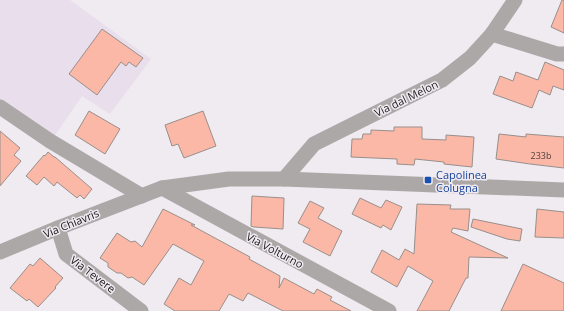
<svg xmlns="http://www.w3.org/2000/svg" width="564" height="311" font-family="'Open Sans',sans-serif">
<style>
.built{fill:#e9deeb}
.building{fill:#fcb8a6;stroke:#988f8c}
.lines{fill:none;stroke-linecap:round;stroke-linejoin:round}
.street{stroke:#ada8a8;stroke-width:15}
.transit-dot{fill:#1a4fb4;stroke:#f0eaf1;stroke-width:1.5}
.labels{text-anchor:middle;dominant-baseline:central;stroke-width:3;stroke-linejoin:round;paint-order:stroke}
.number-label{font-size:9px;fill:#52403e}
.street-label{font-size:11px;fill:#1a181b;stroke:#f0eaf1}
.transit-label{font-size:11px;fill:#164399;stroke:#f0eaf1;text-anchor:start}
</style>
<rect width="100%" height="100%" fill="#f0eaf1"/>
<!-- built -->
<path class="built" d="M 0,0 L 70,0 L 151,59 L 110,114 L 82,96 L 53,138 L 0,101 Z"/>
<!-- building -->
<g class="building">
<path d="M 562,0 L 564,0 L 564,33 L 551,27 Z"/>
<path d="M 102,29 L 143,58 L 136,67 L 129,62 L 126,66 L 121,62 L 97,95 L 69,74 Z"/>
<path d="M 545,62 L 564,70 L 564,90 L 553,86 L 550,95 L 539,90 L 532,108 L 493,94 L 500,76 L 513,81 L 516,72 L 538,80 Z"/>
<path d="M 89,111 L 120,129 L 105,154 L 75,135 Z"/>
<path d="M 203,111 L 216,146 L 184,158 L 178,144 L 172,146 L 165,125 Z"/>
<path d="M 394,127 L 422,127 L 422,139 L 446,140 L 446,135 L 474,137 L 472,167 L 444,164 L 444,162 L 415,159 L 414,165 L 397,164 L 397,159 L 351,157 L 352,139 L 362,139 L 363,134 L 371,134 L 371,130 L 394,131 Z"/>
<path d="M 0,131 L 20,148 L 14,155 L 21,161 L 0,186 Z"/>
<path d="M 499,134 L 526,137 L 526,134 L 564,137 L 564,168 L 530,164 L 496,159 Z"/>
<path d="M 48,152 L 54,157 L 55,157 L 92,189 L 84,199 L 80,195 L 77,198 L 57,182 L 54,186 L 44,177 L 37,185 L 26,176 L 44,155 L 45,156 Z"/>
<path d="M 252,196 L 284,198 L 283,229 L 254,227 L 251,226 Z"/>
<path d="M 360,198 L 381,208 L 386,200 L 402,207 L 391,230 L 383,225 L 381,228 L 352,214 Z"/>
<path d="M 310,201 L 324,208 L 318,218 L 342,231 L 330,256 L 303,242 L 310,229 L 298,223 Z"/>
<path d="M 417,204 L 451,205 L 450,209 L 470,209 L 468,231 L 453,228 L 451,232 L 508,258 L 469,257 L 468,278 L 466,278 L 449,311 L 417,311 L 433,281 L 408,266 L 397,287 L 371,272 L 382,250 L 399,260 L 405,249 L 414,254 Z"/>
<path d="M 163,209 L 195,225 L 191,225 L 250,257 L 249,259 L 280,276 L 279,288 L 284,278 L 314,294 L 317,289 L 332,297 L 330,300 L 351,311 L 283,311 L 248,293 L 243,301 L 229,294 L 219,311 L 175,311 L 164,304 L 179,278 L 191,285 L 204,261 L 173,244 L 144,285 L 132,277 L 128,278 L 121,273 L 117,273 L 108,267 L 108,263 L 100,258 L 117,233 L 131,242 L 135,241 L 142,247 Z"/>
<path d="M 537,209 L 564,212 L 564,238 L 535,237 Z"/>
<path d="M 473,219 L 522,229 L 520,241 L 507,239 L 471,227 Z"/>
<path d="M 40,258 L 63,278 L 55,287 L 56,288 L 38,307 L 29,299 L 27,301 L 10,288 L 30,264 L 33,266 Z"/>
<path d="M 523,264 L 564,283 L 564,311 L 501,311 Z"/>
</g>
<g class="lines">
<!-- street -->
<g class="street">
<path d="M 492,34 L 557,54 L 564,54"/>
<path d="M 0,107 L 50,141 L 142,196"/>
<path d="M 284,179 L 314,144 L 442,80 L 470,58 L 492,34 L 515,0"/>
<path d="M 162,188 L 389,311"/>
<path d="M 58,228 L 66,254 L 141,311"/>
<path d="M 0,252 L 58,228 L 162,188 L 229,179 L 284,179 L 564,190"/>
</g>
</g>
<!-- markers -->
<rect class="transit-dot" x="424" y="176" width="8" height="8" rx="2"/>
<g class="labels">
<!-- number labels -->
<g class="number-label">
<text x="541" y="155">233b</text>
</g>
<!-- street labels -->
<g class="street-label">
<text transform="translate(406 98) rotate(-26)">Via dal Melon</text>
<text transform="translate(71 223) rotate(-22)">Via Chiavris</text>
<text transform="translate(275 250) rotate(28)">Via Volturno</text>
<text transform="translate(93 274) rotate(37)">Via Tevere</text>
</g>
<!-- transit labels -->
<g class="transit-label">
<text x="436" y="174">Capolinea<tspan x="436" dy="13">Colugna</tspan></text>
</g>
</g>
</svg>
